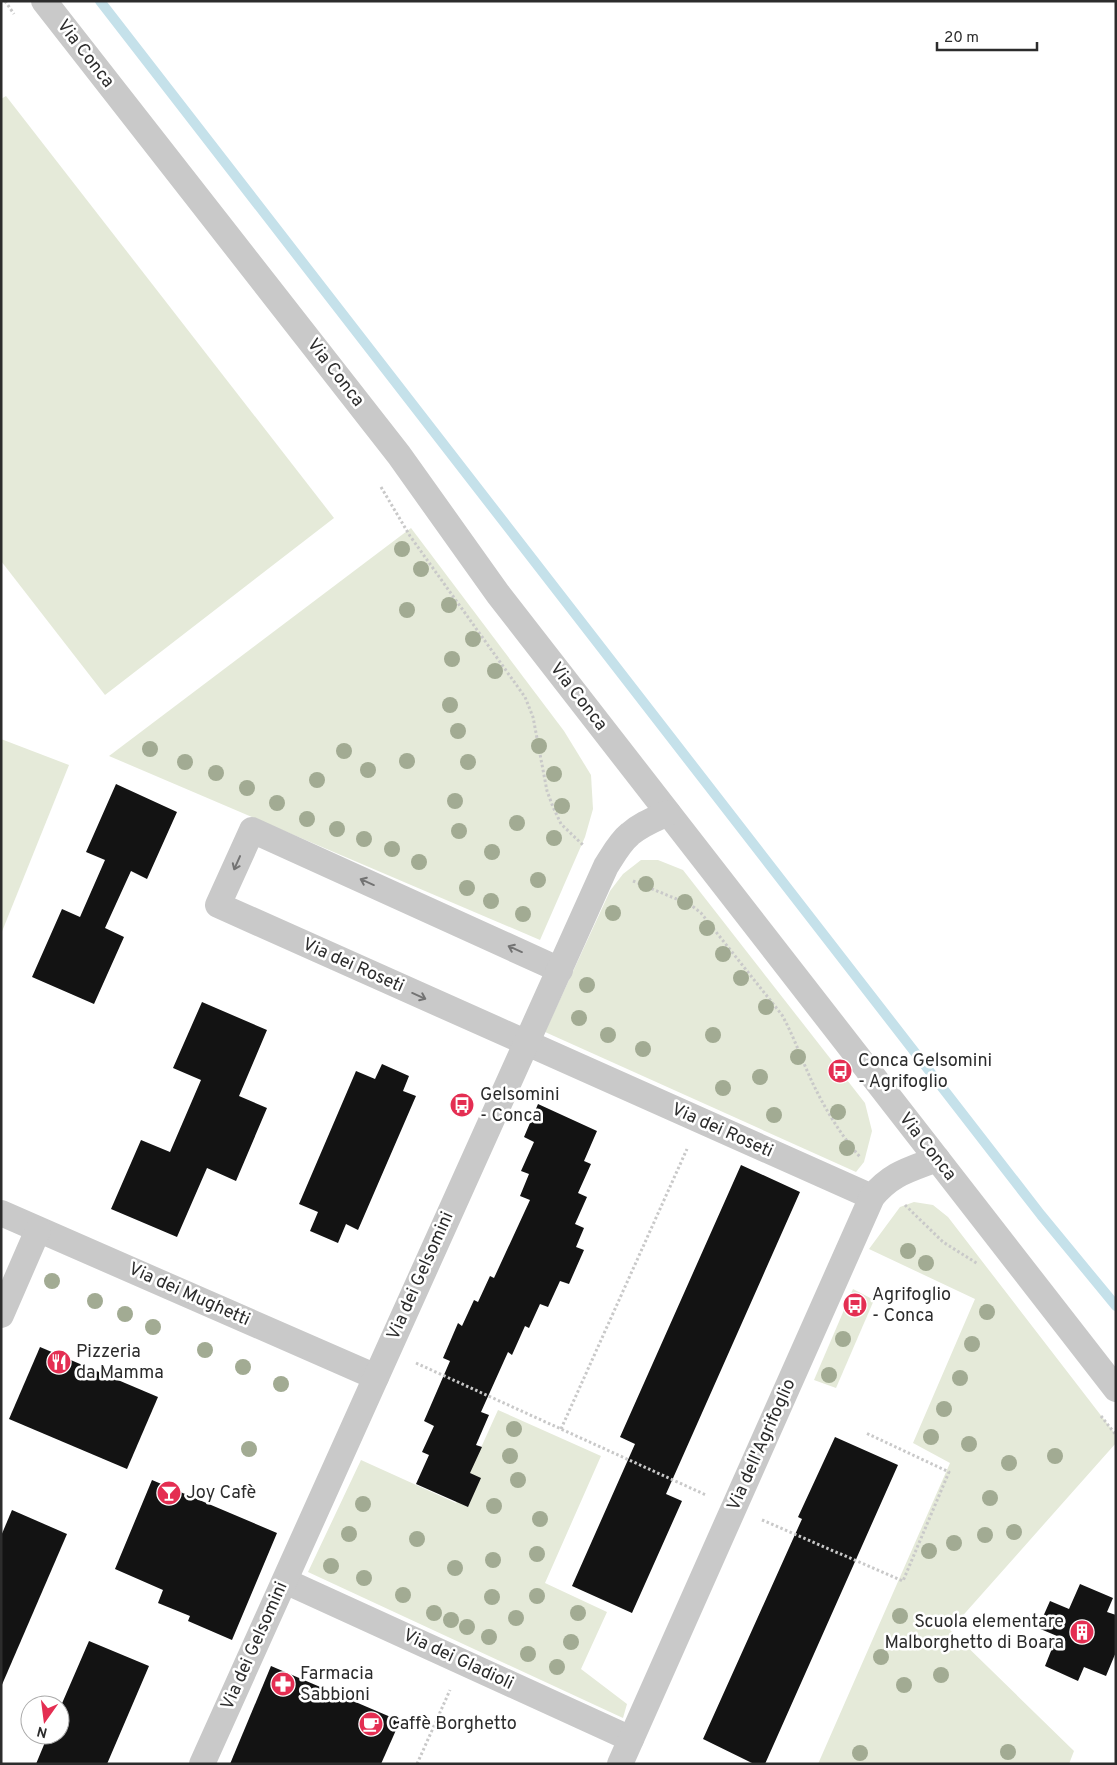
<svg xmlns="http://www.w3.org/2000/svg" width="1117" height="1765" font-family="Overpass,sans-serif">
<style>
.green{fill:#e5ead9}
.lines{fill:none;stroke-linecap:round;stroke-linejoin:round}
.stream{stroke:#c5e1ea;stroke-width:10}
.building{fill:#131313}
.path{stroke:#c9c9c9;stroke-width:3;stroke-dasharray:2.5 2.5;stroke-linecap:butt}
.street{stroke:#c9c9c9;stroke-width:26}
.tree{fill:#a2ab93}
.oneway{stroke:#737373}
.labels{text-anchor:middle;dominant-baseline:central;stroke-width:5;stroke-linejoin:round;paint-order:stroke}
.street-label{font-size:18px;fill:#2c2c2c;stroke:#fff}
.poi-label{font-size:18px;fill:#2c2c2c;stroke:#fff;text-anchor:start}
</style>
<rect width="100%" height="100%" fill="#fff"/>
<!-- green -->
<g class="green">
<path d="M 6,96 L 334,518 L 105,695 L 1,561 L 1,99 Z"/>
<path d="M 411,528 L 564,731 L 591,775 L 593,809 L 585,837 L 540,940 L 109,756 Z"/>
<path d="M 1,739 L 69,765 L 1,934 Z"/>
<path d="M 641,860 L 658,860 L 683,870 L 865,1103 L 872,1131 L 864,1162 L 856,1172 L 545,1032 L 610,891 L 623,874 Z"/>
<path d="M 914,1202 L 933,1205 L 948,1217 L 1116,1435 L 1116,1443 L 950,1630 L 1074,1751 L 1069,1764 L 818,1764 L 950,1463 L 913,1443 L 975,1299 L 869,1249 L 900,1207 Z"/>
<path d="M 853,1289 L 874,1300 L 836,1388 L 814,1380 Z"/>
<path d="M 498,1410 L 601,1456 L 545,1583 L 607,1612 L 581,1669 L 627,1704 L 623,1718 L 308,1572 L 361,1460 L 456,1503 Z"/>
</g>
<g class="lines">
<!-- stream -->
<path class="stream" d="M 100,1 L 1041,1215 L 1116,1306"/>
</g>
<!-- building -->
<g class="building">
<path d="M 116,784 L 177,812 L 147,879 L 131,871 L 105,928 L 124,937 L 94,1004 L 32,977 L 62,909 L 80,917 L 105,860 L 86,852 Z"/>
<path d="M 202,1002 L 267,1030 L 239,1096 L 267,1108 L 236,1181 L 207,1168 L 177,1237 L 111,1209 L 141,1140 L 170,1152 L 201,1080 L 173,1068 Z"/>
<path d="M 382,1064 L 409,1076 L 403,1091 L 416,1096 L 358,1230 L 346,1224 L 338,1243 L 310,1231 L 318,1212 L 299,1204 L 356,1071 L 375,1079 Z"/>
<path d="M 538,1104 L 597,1131 L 584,1161 L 591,1164 L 578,1193 L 587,1197 L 575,1224 L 584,1228 L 576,1247 L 584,1250 L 569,1284 L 560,1281 L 548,1307 L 540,1304 L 529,1328 L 525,1326 L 512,1355 L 508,1352 L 481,1412 L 489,1415 L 476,1445 L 482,1447 L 470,1473 L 481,1478 L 468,1507 L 416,1484 L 429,1455 L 422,1452 L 434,1426 L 424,1421 L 450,1361 L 443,1358 L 458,1323 L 462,1326 L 474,1300 L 478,1302 L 490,1276 L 494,1278 L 530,1200 L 520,1196 L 529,1174 L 521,1171 L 534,1142 L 524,1137 Z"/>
<path d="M 741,1165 L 800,1192 L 666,1494 L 682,1501 L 632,1613 L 572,1586 L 635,1444 L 620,1437 Z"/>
<path d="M 40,1347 L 158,1397 L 127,1469 L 9,1419 Z"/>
<path d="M 835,1437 L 898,1465 L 765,1764 L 754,1764 L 703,1739 L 802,1519 L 798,1517 Z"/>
<path d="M 152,1480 L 277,1533 L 232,1640 L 188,1621 L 190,1616 L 158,1603 L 163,1590 L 115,1569 Z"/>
<path d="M 12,1510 L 67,1534 L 1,1687 L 1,1536 Z"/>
<path d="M 1080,1584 L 1113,1598 L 1107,1612 L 1116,1615 L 1116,1652 L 1106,1676 L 1084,1667 L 1078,1681 L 1045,1666 L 1057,1636 L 1038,1628 L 1050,1601 L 1069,1609 Z"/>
<path d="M 89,1641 L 149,1666 L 107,1764 L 36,1764 L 48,1735 L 60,1735 L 60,1708 Z"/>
<path d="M 271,1666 L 400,1721 L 381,1764 L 230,1764 Z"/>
</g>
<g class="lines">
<!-- path -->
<g class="path">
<path d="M 5,1 L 14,14"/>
<path d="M 381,487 L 410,536 L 525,697 L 533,717 L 547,791 L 553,807 L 561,824 L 583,845"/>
<path d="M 633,881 L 691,905 L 701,913 L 782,1015 C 793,1035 800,1055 809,1075 C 822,1104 839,1133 860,1157"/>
<path d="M 905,1205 L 943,1242 L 978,1264"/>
<path d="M 416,1363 L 706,1495"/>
<path d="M 1101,1416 L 1116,1435"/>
<path d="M 561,1429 L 687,1149"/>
<path d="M 762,1520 L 903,1581 L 949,1472 L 866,1433"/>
<path d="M 417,1764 L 450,1690"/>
</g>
<!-- street -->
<g class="street">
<path d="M 44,1 L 399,455 L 498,594 L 1116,1389"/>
<path d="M 560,970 L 252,830 L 218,905 L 872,1197"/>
<path d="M 1,1213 L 376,1377"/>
<path d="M 1,1315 L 38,1230"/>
<path d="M 285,1581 L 631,1739"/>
<path d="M 202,1764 L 606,866 C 613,855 620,842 630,834 C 641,824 655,819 668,813"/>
<path d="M 620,1764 L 872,1197 C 892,1173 909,1170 937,1159"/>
</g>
</g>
<!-- trees -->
<g class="tree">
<circle cx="402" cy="549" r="8"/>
<circle cx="421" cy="569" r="8"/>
<circle cx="449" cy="605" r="8"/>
<circle cx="407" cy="610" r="8"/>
<circle cx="473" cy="639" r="8"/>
<circle cx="452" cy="659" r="8"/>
<circle cx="495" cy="671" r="8"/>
<circle cx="450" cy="705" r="8"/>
<circle cx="458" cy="731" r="8"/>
<circle cx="539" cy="746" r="8"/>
<circle cx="150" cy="749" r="8"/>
<circle cx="344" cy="751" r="8"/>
<circle cx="407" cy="761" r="8"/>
<circle cx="185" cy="762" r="8"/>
<circle cx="468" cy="762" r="8"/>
<circle cx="368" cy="770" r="8"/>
<circle cx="216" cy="773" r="8"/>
<circle cx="554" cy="774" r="8"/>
<circle cx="317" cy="780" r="8"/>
<circle cx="247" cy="788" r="8"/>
<circle cx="455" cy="801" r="8"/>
<circle cx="277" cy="803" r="8"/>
<circle cx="562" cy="806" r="8"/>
<circle cx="307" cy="819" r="8"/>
<circle cx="517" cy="823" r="8"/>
<circle cx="337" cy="829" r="8"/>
<circle cx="459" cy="831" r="8"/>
<circle cx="554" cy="838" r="8"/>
<circle cx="364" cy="839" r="8"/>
<circle cx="392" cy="849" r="8"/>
<circle cx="492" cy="852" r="8"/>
<circle cx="419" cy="862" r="8"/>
<circle cx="538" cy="880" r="8"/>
<circle cx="646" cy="884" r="8"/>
<circle cx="467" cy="888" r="8"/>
<circle cx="491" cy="901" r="8"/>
<circle cx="685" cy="902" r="8"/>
<circle cx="613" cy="913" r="8"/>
<circle cx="523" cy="914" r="8"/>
<circle cx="707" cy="928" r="8"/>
<circle cx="723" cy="954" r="8"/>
<circle cx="741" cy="978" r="8"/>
<circle cx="587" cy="985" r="8"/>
<circle cx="766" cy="1007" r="8"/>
<circle cx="579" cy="1018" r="8"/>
<circle cx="608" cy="1035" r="8"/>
<circle cx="713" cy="1035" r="8"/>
<circle cx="643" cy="1049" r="8"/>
<circle cx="798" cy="1057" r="8"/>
<circle cx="760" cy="1077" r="8"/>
<circle cx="723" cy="1088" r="8"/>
<circle cx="838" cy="1112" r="8"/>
<circle cx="774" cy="1115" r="8"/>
<circle cx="847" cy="1148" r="8"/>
<circle cx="908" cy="1251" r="8"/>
<circle cx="926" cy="1263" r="8"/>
<circle cx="52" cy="1281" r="8"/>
<circle cx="95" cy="1301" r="8"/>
<circle cx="987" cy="1312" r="8"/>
<circle cx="125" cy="1314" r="8"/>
<circle cx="153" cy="1327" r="8"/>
<circle cx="843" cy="1339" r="8"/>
<circle cx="972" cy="1344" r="8"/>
<circle cx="205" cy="1350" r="8"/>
<circle cx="243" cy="1367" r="8"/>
<circle cx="829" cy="1375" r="8"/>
<circle cx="960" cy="1378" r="8"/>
<circle cx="281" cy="1384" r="8"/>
<circle cx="944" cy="1409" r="8"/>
<circle cx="514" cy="1429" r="8"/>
<circle cx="931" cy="1437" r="8"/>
<circle cx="969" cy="1444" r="8"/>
<circle cx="249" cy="1449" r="8"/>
<circle cx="510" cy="1456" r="8"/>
<circle cx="1055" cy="1456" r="8"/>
<circle cx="1009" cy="1463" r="8"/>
<circle cx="518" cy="1480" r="8"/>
<circle cx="990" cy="1498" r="8"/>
<circle cx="363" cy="1504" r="8"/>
<circle cx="494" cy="1506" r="8"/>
<circle cx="540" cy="1519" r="8"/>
<circle cx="1014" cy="1532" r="8"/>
<circle cx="349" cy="1534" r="8"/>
<circle cx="985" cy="1535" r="8"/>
<circle cx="417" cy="1539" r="8"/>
<circle cx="954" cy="1543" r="8"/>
<circle cx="929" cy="1551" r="8"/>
<circle cx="537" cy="1554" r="8"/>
<circle cx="493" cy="1560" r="8"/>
<circle cx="331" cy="1566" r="8"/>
<circle cx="455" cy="1568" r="8"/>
<circle cx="364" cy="1578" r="8"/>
<circle cx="403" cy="1595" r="8"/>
<circle cx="537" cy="1596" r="8"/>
<circle cx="492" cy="1597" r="8"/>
<circle cx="434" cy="1613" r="8"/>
<circle cx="578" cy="1613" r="8"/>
<circle cx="900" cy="1616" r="8"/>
<circle cx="516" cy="1618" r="8"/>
<circle cx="451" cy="1620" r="8"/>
<circle cx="467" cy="1627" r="8"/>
<circle cx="489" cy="1637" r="8"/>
<circle cx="571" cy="1642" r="8"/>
<circle cx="528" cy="1654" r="8"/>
<circle cx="881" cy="1657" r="8"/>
<circle cx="557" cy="1667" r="8"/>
<circle cx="941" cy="1675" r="8"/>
<circle cx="904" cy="1685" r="8"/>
<circle cx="1008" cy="1752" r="8"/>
<circle cx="860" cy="1753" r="8"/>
</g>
<!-- one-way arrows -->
<defs><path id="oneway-shaft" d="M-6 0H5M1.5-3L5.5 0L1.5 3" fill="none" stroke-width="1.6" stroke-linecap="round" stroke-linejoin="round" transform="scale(1.25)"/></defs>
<g class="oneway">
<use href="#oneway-shaft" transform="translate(237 863) rotate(114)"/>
<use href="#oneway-shaft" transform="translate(367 882) rotate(-156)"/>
<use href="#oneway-shaft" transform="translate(515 949) rotate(-156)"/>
<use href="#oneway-shaft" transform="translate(419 996) rotate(24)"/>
</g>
<!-- icons -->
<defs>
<symbol id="bus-disc" viewBox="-11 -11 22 22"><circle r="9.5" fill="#e42e52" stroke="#fff"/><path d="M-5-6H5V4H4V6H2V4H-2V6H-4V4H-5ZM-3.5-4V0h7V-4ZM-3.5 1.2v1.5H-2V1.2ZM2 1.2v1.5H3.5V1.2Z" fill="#fff"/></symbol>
<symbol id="restaurant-disc" viewBox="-11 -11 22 22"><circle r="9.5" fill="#e42e52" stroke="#fff"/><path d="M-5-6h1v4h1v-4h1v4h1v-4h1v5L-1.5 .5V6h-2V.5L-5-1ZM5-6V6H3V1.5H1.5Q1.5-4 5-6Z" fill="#fff"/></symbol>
<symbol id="bar-disc" viewBox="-11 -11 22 22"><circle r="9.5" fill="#e42e52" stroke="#fff"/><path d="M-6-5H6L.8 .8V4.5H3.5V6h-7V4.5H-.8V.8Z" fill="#fff"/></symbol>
<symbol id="building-disc" viewBox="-11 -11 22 22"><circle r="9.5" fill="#e42e52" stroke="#fff"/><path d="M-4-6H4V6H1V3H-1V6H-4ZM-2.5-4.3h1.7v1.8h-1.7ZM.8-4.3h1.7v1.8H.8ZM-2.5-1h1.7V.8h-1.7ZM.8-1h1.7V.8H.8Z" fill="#fff"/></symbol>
<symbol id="pharmacy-disc" viewBox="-11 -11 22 22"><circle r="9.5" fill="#e42e52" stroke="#fff"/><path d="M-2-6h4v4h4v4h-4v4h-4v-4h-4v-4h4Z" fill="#fff"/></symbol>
<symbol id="cafe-disc" viewBox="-11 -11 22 22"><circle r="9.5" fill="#e42e52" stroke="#fff"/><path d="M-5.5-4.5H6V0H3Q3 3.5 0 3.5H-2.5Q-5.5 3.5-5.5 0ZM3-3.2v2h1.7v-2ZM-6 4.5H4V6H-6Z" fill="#fff"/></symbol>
</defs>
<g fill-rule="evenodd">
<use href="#bus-disc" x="826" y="1057" width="28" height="28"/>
<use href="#bus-disc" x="448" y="1091" width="28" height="28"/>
<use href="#bus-disc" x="841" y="1291" width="28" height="28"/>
<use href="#restaurant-disc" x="45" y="1348" width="28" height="28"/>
<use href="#bar-disc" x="155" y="1479" width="28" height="28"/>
<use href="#building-disc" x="1068" y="1618" width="28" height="28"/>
<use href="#pharmacy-disc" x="269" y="1670" width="28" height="28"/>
<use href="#cafe-disc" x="357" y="1710" width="28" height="28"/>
</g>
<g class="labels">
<!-- street labels -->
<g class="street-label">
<text transform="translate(85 54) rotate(52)">Via Conca</text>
<text transform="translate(335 373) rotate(52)">Via Conca</text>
<text transform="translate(578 697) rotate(52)">Via Conca</text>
<text transform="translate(353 966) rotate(24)">Via dei Roseti</text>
<text transform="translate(722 1131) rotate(24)">Via dei Roseti</text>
<text transform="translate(927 1147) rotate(52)">Via Conca</text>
<text transform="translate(421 1276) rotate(-66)">Via dei Gelsomini</text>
<text transform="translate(189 1295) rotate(24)">Via dei Mughetti</text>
<text transform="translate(762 1445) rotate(-66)">Via dell'Agrifoglio</text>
<text transform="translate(255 1646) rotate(-66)">Via dei Gelsomini</text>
<text transform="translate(458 1660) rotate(25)">Via dei Gladioli</text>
</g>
<!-- poi labels -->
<g class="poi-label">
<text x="858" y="1061">Conca Gelsomini<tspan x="858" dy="21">- Agrifoglio</tspan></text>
<text x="480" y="1095">Gelsomini<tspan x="480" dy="21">- Conca</tspan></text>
<text x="872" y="1295">Agrifoglio<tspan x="872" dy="21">- Conca</tspan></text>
<text x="76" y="1352">Pizzeria<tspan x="76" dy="21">da Mamma</tspan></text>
<text x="186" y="1493">Joy Cafè</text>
<text x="1064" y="1622" text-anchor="end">Scuola elementare<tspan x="1064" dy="21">Malborghetto di Boara</tspan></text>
<text x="300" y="1674">Farmacia<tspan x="300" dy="21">Sabbioni</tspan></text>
<text x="388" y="1724">Caffè Borghetto</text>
</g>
</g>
<!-- border -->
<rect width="1117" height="1765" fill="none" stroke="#2c2c2c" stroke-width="5"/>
<!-- north arrow -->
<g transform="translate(45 1720) rotate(194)"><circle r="24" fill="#ffffff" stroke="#ababab"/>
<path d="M0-4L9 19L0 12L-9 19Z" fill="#e42e52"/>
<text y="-8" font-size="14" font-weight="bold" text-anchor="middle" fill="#2c2c2c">N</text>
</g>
<!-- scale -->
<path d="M937 42v8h100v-8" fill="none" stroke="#2c2c2c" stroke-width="2.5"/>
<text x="944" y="42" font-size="15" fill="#2c2c2c" stroke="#ffffff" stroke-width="4" paint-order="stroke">20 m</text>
</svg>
